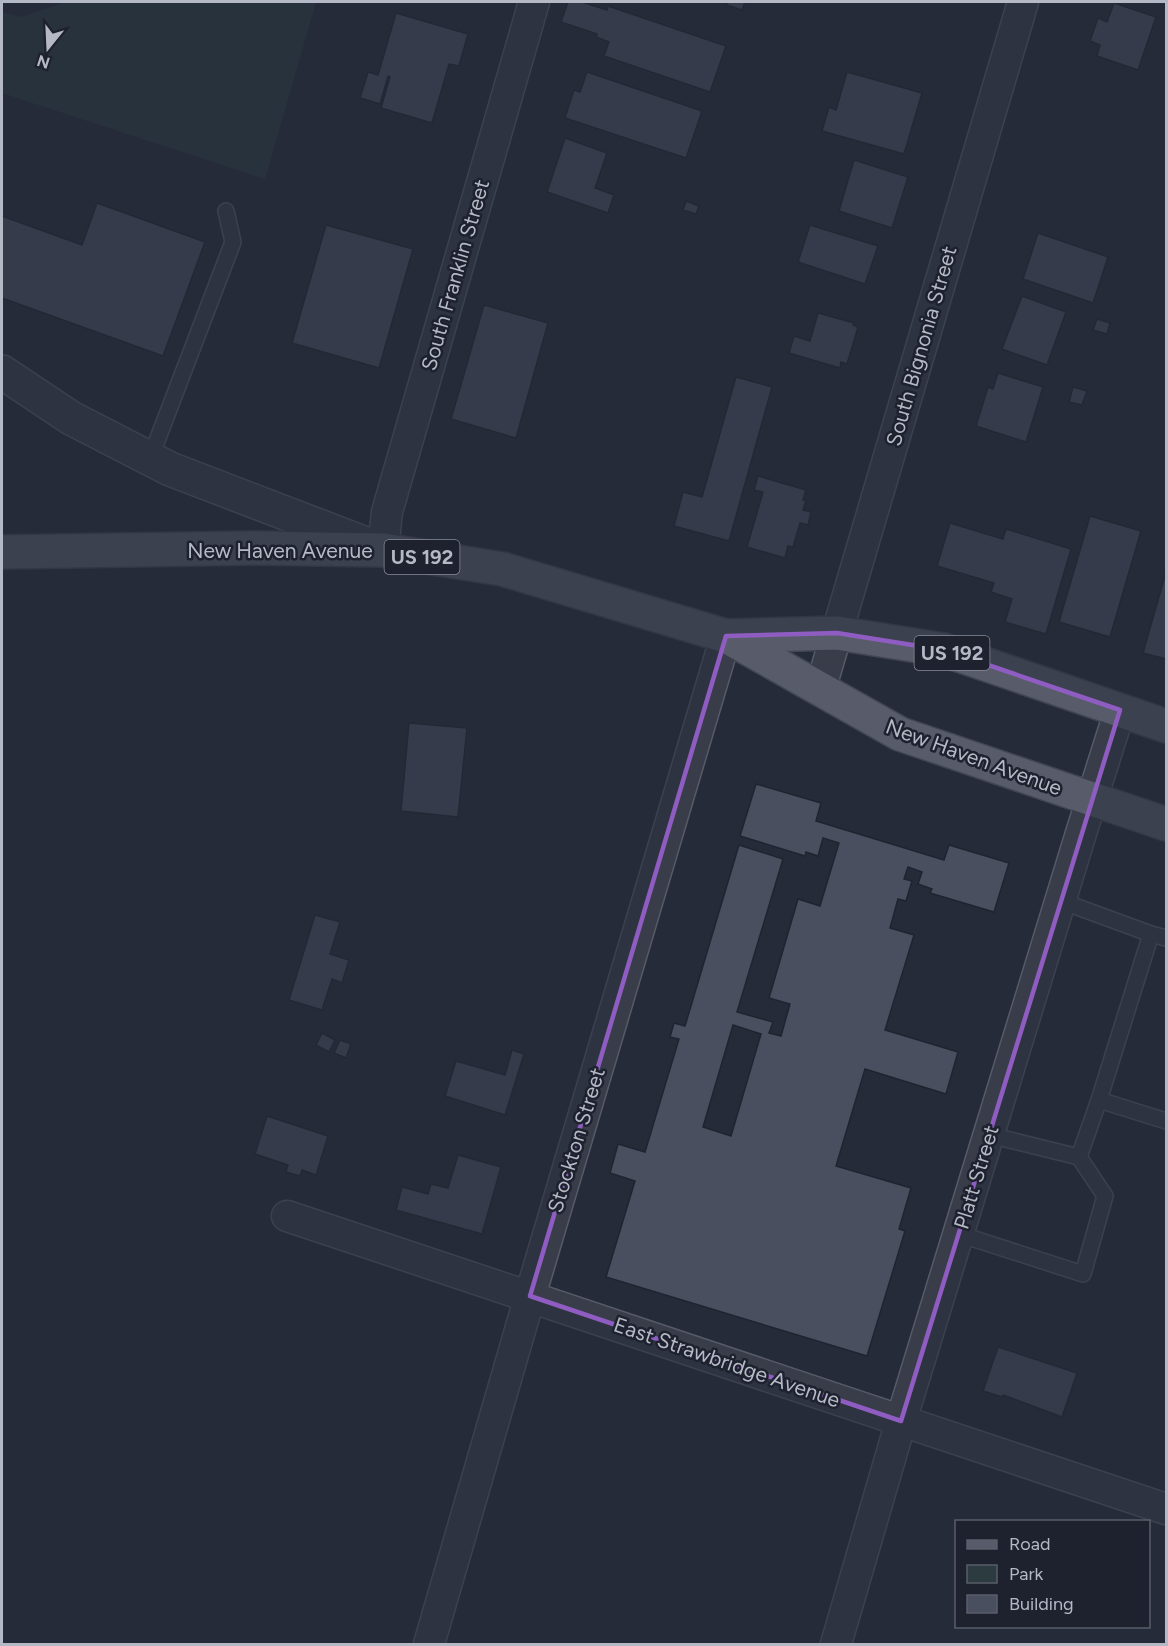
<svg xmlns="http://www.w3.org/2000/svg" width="1168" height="1646" font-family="Figtree,sans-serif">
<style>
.green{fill:#2c3b3f}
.building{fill:#4a4f60;stroke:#202431;stroke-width:1.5;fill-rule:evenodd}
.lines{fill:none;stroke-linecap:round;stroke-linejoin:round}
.service-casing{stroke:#575b68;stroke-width:18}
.minor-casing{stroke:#575b68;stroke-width:33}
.tertiary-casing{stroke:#575b68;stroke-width:36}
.primary-casing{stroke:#424653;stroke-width:36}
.service{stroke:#393d4a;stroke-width:15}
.minor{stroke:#393d4a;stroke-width:30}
.tertiary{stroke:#393d4a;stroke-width:33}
.primary{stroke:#585c6a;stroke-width:33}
.marked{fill:none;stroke:#8f5dc1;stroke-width:4.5;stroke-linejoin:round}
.labels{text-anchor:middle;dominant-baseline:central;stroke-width:5;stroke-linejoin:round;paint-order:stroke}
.shield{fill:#1e222f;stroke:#888c99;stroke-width:1.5}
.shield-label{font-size:20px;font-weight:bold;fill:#b5b9c6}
.street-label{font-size:21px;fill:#b5b9c6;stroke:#1e222f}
</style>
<rect width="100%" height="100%" fill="#262b3a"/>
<!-- green -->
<path class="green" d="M 66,2 L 316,2 L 265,179 L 2,93 L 2,12 L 21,17 Z"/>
<!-- building -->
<g class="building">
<path d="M 568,2 L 582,2 L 607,10 L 608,6 L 726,46 L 710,92 L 604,56 L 609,42 L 596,37 L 597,34 L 561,22 Z"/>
<path d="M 728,2 L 745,2 L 742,10 L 727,5 Z"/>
<path d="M 1114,3 L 1156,17 L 1138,70 L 1097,56 L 1100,45 L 1090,41 L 1098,18 L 1107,22 Z"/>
<path d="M 396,13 L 468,34 L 459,66 L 449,64 L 432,123 L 381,108 L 390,77 L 388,76 L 380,104 L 360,98 L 368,72 L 378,75 Z"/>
<path d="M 587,72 L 702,111 L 686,158 L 565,118 L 574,90 L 580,92 Z"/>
<path d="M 847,72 L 922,93 L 904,154 L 822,131 L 829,107 L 836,110 Z"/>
<path d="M 565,138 L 607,153 L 595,188 L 614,195 L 608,213 L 547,192 Z"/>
<path d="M 854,160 L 908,177 L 892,228 L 839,211 Z"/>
<path d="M 686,201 L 699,206 L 696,214 L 683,210 Z"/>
<path d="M 97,203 L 205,242 L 163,356 L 2,298 L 2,216 L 82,245 Z"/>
<path d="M 326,225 L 413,249 L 379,368 L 292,343 Z"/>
<path d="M 810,225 L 878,246 L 865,284 L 798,262 Z"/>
<path d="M 1038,233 L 1108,257 L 1093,303 L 1023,279 Z"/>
<path d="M 1022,296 L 1066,312 L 1047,365 L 1002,349 Z"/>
<path d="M 484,305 L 548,323 L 516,438 L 451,419 Z"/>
<path d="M 818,313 L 854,323 L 853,325 L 858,327 L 847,364 L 841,362 L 840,368 L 789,353 L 794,336 L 810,341 Z"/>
<path d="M 1097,319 L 1110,323 L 1107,334 L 1093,330 Z"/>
<path d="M 998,373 L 1043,387 L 1026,442 L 976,426 L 988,387 L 993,389 Z"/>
<path d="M 736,377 L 772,387 L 729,541 L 674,526 L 683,492 L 702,497 Z"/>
<path d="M 1073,387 L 1087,391 L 1082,405 L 1069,402 Z"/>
<path d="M 758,476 L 806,490 L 803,500 L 806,500 L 803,510 L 811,512 L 808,525 L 800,523 L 793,547 L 788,546 L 785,558 L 747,547 L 763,492 L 754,490 Z"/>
<path d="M 1090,516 L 1141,531 L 1110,637 L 1059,622 Z"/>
<path d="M 950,523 L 1003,539 L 1006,529 L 1071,549 L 1046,634 L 1005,622 L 1012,599 L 991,592 L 994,583 L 937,566 Z"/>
<path d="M 1166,572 L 1166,659 L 1143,653 Z"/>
<path d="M 409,723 L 467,728 L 458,817 L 401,811 Z"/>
<path d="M 756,784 L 821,803 L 816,821 L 944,860 L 949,845 L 1009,863 L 994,912 L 930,893 L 932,889 L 918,884 L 922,872 L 908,867 L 904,879 L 912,881 L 906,901 L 898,899 L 890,928 L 914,935 L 885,1030 L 958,1052 L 946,1094 L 865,1069 L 836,1166 L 911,1188 L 899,1229 L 905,1231 L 867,1356 L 606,1277 L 635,1181 L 610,1173 L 618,1144 L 645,1152 L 679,1039 L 670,1037 L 674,1023 L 685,1026 L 739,845 L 783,859 L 737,1012 L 773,1022 L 769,1033 L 781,1036 L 790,1004 L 769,998 L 798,899 L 820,906 L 839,843 L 823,838 L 818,856 L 806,852 L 805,856 L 740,836 ZM 733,1025 L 761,1034 L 731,1136 L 703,1127 Z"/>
<path d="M 315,915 L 340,922 L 330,954 L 349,960 L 342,983 L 332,979 L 322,1010 L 289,1000 Z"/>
<path d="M 322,1033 L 335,1040 L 329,1052 L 316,1045 Z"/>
<path d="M 340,1040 L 351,1044 L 346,1058 L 334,1053 Z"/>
<path d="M 512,1050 L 524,1054 L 505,1115 L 445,1096 L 456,1061 L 505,1075 Z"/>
<path d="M 267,1116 L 328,1136 L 316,1175 L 302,1170 L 300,1176 L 286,1172 L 288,1165 L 255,1154 Z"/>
<path d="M 458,1155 L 501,1167 L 482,1234 L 396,1210 L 402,1187 L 428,1194 L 431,1184 L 448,1188 Z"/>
<path d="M 998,1347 L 1077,1373 L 1062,1417 L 1003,1395 L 1002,1397 L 983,1391 Z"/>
</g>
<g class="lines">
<defs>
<g id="service">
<path d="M 150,459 L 233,242 L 226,211"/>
<path d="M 1061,901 L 1151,934"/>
<path d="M 1166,938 L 1151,934 L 1099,1100 L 1166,1121"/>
<path d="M 989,1135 L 1079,1157 L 1099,1100"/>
<path d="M 959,1234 L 1083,1274 L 1105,1196 L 1079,1157"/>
</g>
<g id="minor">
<path d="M 383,550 L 387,512 L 534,2"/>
<path d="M 820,690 L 1023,2"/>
<path d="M 287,1216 L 1166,1509"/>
<path d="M 429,1644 L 530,1296 L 726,636"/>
<path d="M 836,1644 L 901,1421 L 1082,830 L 1120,710"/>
</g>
<path id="tertiary" d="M 2,372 L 71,418 L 170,469 L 379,549"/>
<g id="primary">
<path d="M 2,552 L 255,548 L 383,550 L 502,569 L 726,636 L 900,734 L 1166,824"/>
<path d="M 726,636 L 837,633 L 944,650 L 1166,726"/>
</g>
</defs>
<!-- service casing -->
<use href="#service" class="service-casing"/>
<!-- minor casing -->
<use href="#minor" class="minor-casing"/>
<!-- tertiary casing -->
<use href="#tertiary" class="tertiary-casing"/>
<!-- primary casing -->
<use href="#primary" class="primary-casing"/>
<!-- service -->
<use href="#service" class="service"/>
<!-- minor -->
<use href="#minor" class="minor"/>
<!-- tertiary -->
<use href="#tertiary" class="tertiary"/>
<!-- primary -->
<use href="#primary" class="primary"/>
</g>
<!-- marked area -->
<path d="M0 0H1168V1646H0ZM 837,633 L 944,650 L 1120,710 L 901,1421 L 530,1296 L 726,636 Z" fill="#262b3a" fill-opacity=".55" fill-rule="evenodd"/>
<path class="marked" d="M 837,633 L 944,650 L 1120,710 L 901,1421 L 530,1296 L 726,636 Z"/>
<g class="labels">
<!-- shield labels -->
<g class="shield">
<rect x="384.5" y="540" width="75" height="34" rx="4.5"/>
<rect x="914.5" y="636" width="75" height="34" rx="4.5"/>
</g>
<g class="shield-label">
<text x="422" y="557">US 192</text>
<text x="952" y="653">US 192</text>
</g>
<!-- street labels -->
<g class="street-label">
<text transform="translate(455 275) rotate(-74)">South Franklin Street</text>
<text transform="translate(921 346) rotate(-74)">South Bignonia Street</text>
<text x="280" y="550">New Haven Avenue</text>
<text transform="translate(974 757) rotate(20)">New Haven Avenue</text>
<text transform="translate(576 1140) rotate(-73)">Stockton Street</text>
<text transform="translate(976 1177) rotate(-73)">Platt Street</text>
<text transform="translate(727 1362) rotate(19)">East Strawbridge Avenue</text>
</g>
</g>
<!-- border -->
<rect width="1168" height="1646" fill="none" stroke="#b5b9c6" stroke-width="6"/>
<!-- legend -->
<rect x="955" y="1520" width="195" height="108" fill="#1e222f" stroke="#5a5e6b" stroke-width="1.5"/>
<rect x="967" y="1540" width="30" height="9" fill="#585c6a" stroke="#5a5e6b" stroke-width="1.5"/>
<text x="1009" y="1550" font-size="18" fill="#b5b9c6">Road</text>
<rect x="967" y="1565" width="30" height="18" fill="#2c3b3f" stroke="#5a5e6b" stroke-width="1.5"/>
<text x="1009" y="1580" font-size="18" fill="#b5b9c6">Park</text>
<rect x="967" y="1595" width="30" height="18" fill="#4a4f60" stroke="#5a5e6b" stroke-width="1.5"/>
<text x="1009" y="1610" font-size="18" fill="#b5b9c6">Building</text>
<!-- north arrow -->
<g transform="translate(48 48) rotate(198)" stroke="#1e222f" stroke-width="4.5" paint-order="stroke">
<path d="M0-4.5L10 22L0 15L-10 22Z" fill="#b5b9c6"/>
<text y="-9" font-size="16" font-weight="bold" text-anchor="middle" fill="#b5b9c6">N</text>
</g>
</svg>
